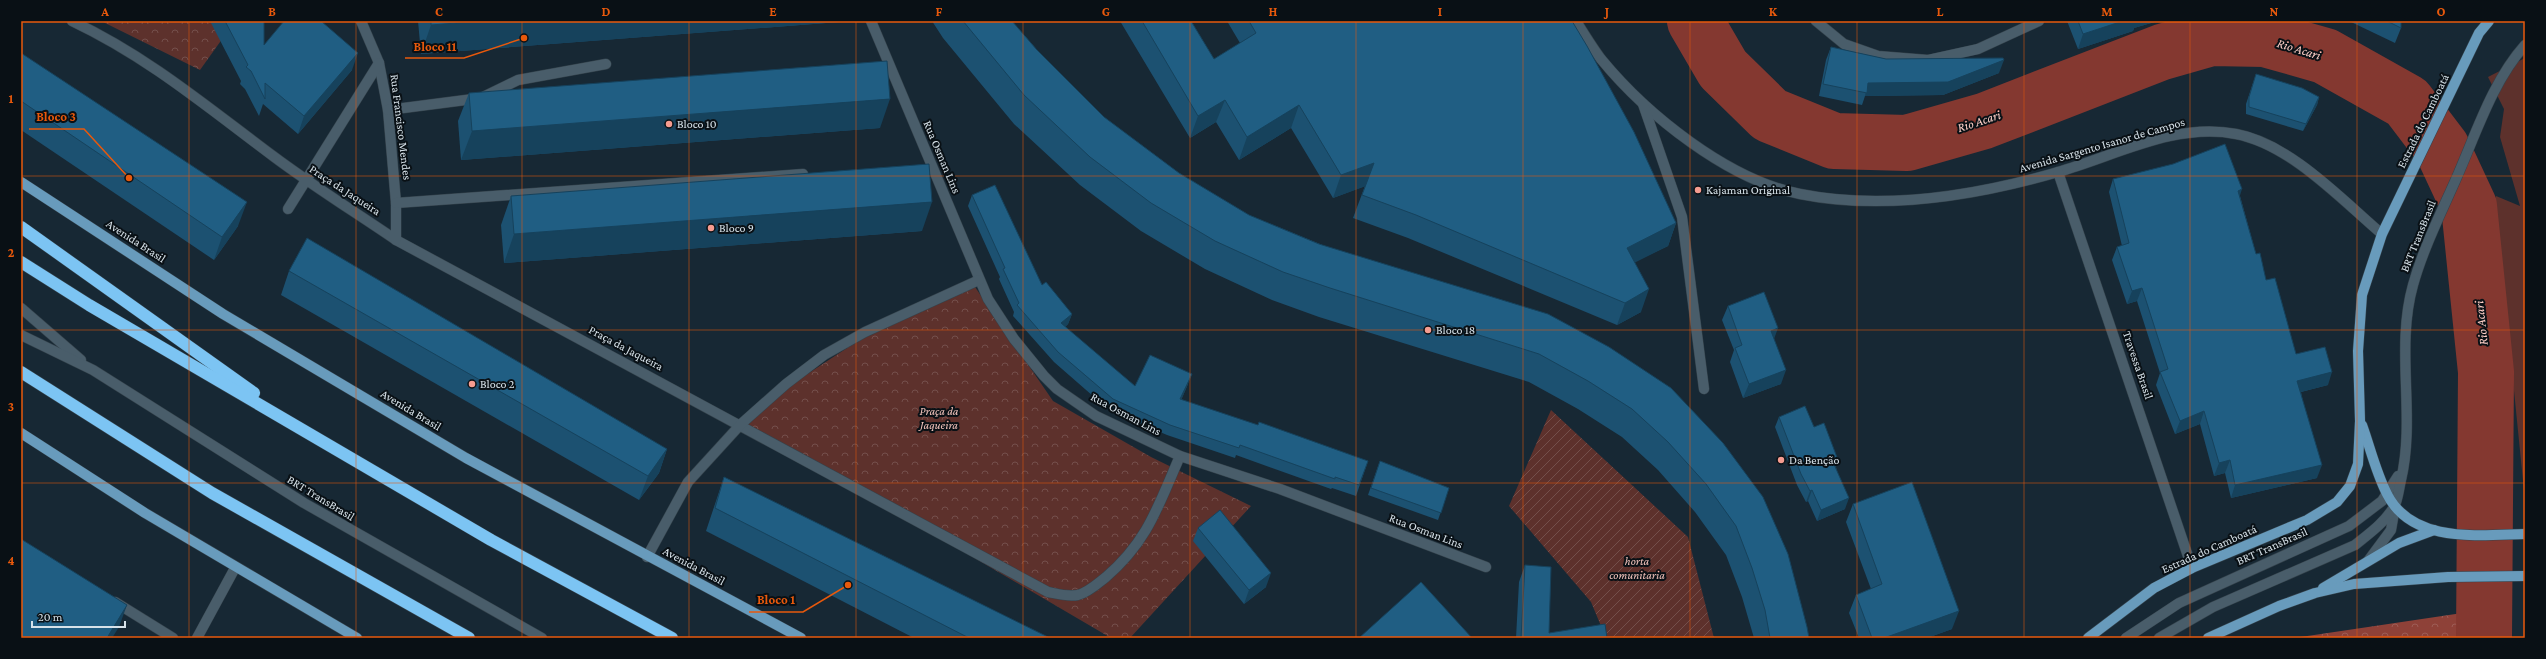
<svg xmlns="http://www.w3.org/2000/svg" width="2546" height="659" font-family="'Crimson Pro',serif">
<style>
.grass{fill:#5d312c}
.forest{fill:url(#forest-crowns)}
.park{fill:url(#park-crowns)}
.garden{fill:url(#garden-furrows)}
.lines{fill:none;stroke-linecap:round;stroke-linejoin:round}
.river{stroke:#843830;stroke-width:56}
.minor-casing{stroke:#35434c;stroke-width:11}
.major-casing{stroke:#35434c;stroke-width:11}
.highway-casing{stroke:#35434c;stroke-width:13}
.minor{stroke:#495d6a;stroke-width:10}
.major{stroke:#689bbc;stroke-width:10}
.highway{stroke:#7cc4f3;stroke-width:12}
.wall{fill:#1c5171}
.shaded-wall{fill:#16425c}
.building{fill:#205e83;stroke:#16425c}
.grid{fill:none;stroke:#e8590c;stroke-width:1;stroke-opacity:0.55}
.poi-dot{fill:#f59c90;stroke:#091015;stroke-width:1.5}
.labels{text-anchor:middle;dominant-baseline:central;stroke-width:4;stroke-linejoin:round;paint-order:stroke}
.street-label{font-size:12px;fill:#d7e2e9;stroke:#091015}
.poi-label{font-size:12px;fill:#d7e2e9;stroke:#091015;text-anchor:start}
.park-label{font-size:12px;font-style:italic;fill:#f4c5bd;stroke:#091015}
.water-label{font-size:13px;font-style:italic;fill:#fecfc7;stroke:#091015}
.leader{fill:none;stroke:#e8590c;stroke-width:1.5}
.callout-dot{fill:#e8590c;stroke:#091015;stroke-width:1.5}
.callout-label{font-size:13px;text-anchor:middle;font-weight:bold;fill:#e8590c;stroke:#091015;stroke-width:4;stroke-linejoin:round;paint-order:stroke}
.neatline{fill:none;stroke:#e8590c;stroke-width:1.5}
.grid-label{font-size:13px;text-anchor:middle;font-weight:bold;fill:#e8590c}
</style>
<defs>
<pattern id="forest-crowns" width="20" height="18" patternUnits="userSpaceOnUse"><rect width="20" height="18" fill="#8e4138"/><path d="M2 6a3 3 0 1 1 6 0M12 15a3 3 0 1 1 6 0" fill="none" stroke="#9d5c55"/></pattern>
<pattern id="park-crowns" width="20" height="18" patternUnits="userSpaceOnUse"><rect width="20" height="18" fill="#5d312c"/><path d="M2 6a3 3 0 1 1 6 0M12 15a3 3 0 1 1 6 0" fill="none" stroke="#744f4b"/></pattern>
<pattern id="garden-furrows" width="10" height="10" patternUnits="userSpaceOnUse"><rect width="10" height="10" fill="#5d312c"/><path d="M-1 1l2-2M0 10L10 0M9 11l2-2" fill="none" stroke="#744f4b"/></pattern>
</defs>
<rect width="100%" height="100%" fill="#172834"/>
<!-- grass -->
<path class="grass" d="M 2525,58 L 2525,501 L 2498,230 L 2492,206 L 2496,196 L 2520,206 L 2500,137 L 2504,109 L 2488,77 Z"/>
<!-- forest -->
<path class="forest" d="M 2469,612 L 2470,638 L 2294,638 Z"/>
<!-- park -->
<g class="park">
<path d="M 101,21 L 235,21 L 200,70 Z"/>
<path d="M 975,287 L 1053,401 L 1151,457 L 1251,506 L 1130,638 L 1111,638 L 744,423 L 789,386 L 867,335 Z"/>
</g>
<!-- garden -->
<path class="garden" d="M 1551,410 L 1688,537 L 1714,638 L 1606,638 L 1591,602 L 1509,506 Z"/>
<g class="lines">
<!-- river -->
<path class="river" d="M 1695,21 L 1723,69 L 1770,115 L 1834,141 L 1907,143 L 1984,121 L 2162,52 L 2211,38 L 2265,39 L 2325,56 L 2407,102 L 2442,148 L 2469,206 L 2486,372 L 2484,638"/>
<defs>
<g id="minor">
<path d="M 72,21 C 148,57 206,106 273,156 C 313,186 355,212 396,240 L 1048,592 C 1058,594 1067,597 1078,595 C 1089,592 1097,584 1106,577 C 1148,541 1158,506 1180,456"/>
<path d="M 361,21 L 379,63 L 388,110 L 396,203 L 396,240"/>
<path d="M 871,21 L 988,299 L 1014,339 L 1044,376 L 1057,389 L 1096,416 L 1180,456 L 1280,489 L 1486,567"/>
<path d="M 1576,21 C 1584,34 1592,47 1601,59 C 1647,115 1728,180 1800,194 C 1885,211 1975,196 2058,172 C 2115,156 2175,122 2236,134 C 2290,144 2341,199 2382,234"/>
<path d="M 1816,21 L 1844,44 L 1878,56 L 1928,60 L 1978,49 L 2039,21"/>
<path d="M 1643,104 L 1682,217 L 1704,389"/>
<path d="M 388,110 L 481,98 L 518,80 L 606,64"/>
<path d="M 2058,172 L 2192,568"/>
<path d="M 396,203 L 803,174"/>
<path d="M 288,209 L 379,63"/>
<path d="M 21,308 L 81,360"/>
<path d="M 21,335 L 93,370 L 304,503 L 542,638"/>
<path d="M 647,557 L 688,482 L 741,424 L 786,384 L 824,355 L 865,332 L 979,280"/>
<path d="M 2368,561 L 2391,530 L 2395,507"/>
<path d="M 115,602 L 173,638"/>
<path d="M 197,638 L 235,568"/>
<path d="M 2126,638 L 2179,603 L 2349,526 L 2382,501 L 2398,476"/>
<path d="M 2159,638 L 2213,607 L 2355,545 C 2370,533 2384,523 2394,507 C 2398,500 2399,488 2401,480 C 2416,416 2395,349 2413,285 C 2423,249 2441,213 2456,179 C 2476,134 2492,82 2525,45"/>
</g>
<g id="major">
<path d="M 21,182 L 223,314 L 466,458 L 801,638"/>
<path d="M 2362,425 C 2370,447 2376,473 2387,494 C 2412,544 2479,535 2525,534"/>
<path d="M 21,433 L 145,513 L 357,638"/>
<path d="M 2323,588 L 2399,543 L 2434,530"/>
<path d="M 2088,638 L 2154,588 L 2192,568 L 2307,520 L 2337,502 L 2350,486 L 2358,464 L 2360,421 L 2358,351 L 2362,295 L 2382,234 L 2479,33 L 2489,21"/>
<path d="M 2208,638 L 2279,606 L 2315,593 L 2354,584 L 2448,577 L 2525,576"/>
</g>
<g id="highway">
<path d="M 21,227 L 254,393"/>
<path d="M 21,262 L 89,305 L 491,540 L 672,638"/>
<path d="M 21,372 L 212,493 L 469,638"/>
</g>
</defs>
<!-- minor casing -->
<use href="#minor" class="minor-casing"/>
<!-- major casing -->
<use href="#major" class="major-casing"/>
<!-- highway casing -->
<use href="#highway" class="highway-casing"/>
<!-- minor -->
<use href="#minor" class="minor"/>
<!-- major -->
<use href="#major" class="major"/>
<!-- highway -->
<use href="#highway" class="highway"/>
</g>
<!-- wall -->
<g class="wall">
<path d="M 210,21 L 264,21 L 264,45 L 352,70 L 298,134 L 263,104 L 259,116 L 245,89 L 240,84 L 241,81 Z"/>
<path d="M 418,21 L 839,21 L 839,22 L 421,54 Z"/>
<path d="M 932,21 L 1012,21 L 1037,50 L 1104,117 L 1179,173 L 1249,215 L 1671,388 L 1809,638 L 1754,638 L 1742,597 L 1726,555 L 1695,512 L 1658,470 L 1622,437 L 1578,409 L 1529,382 L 1319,317 L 1272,300 L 1205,269 L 1141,231 L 1080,185 L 1014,124 L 943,38 Z"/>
<path d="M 1120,21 L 1191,21 L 1214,59 L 1240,43 L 1227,21 L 1572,21 L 1676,223 L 1668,246 L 1634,262 L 1641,312 L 1617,325 L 1408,238 L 1353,218 L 1365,186 L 1333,198 L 1291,128 L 1239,160 L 1216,122 L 1190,138 Z"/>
<path d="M 2067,21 L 2158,21 L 2134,28 L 2133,31 L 2078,49 Z"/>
<path d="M 2349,21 L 2401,21 L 2401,28 L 2395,43 Z"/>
<path d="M 1831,47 L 1886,59 L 1999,73 L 1943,95 L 1865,96 L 1862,105 L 1819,96 L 1826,60 Z"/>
<path d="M 21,53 L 238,226 L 214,260 L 21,130 Z"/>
<path d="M 2256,74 L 2319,97 L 2317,105 L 2303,131 L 2246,114 L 2246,104 Z"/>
<path d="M 469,93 L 880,128 L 461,160 L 458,121 Z"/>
<path d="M 2113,179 L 2240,196 L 2256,254 L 2296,354 L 2328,385 L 2301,392 L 2317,478 L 2231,498 L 2225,473 L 2214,476 L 2200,424 L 2175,434 L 2156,385 L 2160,373 L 2137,301 L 2127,304 L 2112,260 L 2117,247 L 2122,246 L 2109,192 Z"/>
<path d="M 972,195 L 1042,285 L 1072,314 L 1068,324 L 1065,327 L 1135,386 L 1188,384 L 1181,400 L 1257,425 L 1368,461 L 1356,496 L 1332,488 L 1331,489 L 1236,455 L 1235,458 L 1167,435 L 1109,410 L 1054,362 L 1013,316 L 1014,312 L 999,279 L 1000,277 L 968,206 Z"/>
<path d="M 511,196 L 922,231 L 504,263 L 501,225 Z"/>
<path d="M 289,271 L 667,449 L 659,473 L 639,500 L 281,295 Z"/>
<path d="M 1728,306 L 1774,340 L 1781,384 L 1743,398 L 1730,362 L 1734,350 L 1722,320 Z"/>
<path d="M 1779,417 L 1814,427 L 1838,460 L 1836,467 L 1845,509 L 1817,521 L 1808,501 L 1806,502 L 1797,485 L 1775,427 Z"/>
<path d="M 1380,461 L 1449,488 L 1438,520 L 1368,495 Z"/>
<path d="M 724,477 L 1050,638 L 914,638 L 706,531 Z"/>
<path d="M 1853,504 L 1952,629 L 1927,638 L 1859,638 L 1849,613 L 1856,595 L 1871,589 L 1846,522 Z"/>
<path d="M 1198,528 L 1266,587 L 1244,604 L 1193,541 Z"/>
<path d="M 1525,565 L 1549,633 L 1607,638 L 1516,638 L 1519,582 Z"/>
</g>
<!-- shaded-wall -->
<g class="shaded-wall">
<path d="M 482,21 L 839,21 L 839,22 L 421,54 L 431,25 Z"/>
<path d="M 2123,21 L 2158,21 L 2134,28 L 2133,31 L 2078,49 L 2083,34 Z"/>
<path d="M 358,53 L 352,70 L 298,134 L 304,116 Z"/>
<path d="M 2004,60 L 1999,73 L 1943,95 L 1865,96 L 1868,83 Z"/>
<path d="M 2319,97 L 2317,105 L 2303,131 L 2306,124 Z"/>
<path d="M 890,99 L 880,128 L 461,160 L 472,131 Z"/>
<path d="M 1225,100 L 1216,122 L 1190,138 L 1198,116 Z"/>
<path d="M 1299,105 L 1291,128 L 1239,160 L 1247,137 Z"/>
<path d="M 1374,163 L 1366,186 L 1333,198 L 1341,175 Z"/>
<path d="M 2242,189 L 2238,202 L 2238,191 Z"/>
<path d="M 247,202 L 238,226 L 214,260 L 222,237 Z"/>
<path d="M 932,202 L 922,231 L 504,263 L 514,234 Z"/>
<path d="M 1676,223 L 1668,246 L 1618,271 L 1627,248 Z"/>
<path d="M 2142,288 L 2137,301 L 2127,304 L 2132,291 Z"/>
<path d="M 1649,289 L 1641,312 L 1617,325 L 1625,303 Z"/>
<path d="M 1072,314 L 1068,324 L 1057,334 L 1061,323 Z"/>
<path d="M 1778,328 L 1773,342 L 1771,331 Z"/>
<path d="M 1786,370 L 1781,384 L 1743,398 L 1749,384 Z"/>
<path d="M 2332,372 L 2328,385 L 2293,394 L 2297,381 Z"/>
<path d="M 1192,374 L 1188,384 L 1177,410 L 1180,399 Z"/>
<path d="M 2204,411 L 2200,424 L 2175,434 L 2180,421 Z"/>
<path d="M 667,449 L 659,473 L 639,500 L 648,476 Z"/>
<path d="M 1838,460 L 1834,471 L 1833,462 Z"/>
<path d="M 2230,460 L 2225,473 L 2214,476 L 2219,463 Z"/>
<path d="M 2322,465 L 2317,478 L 2231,498 L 2235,485 Z"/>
<path d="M 1812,490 L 1808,501 L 1806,502 L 1810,491 Z"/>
<path d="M 1849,498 L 1845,509 L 1817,521 L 1821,510 Z"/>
<path d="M 1271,573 L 1266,587 L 1244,604 L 1249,590 Z"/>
<path d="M 127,605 L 119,627 L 112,638 L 107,638 Z"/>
<path d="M 1959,611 L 1952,629 L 1927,638 L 1884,638 Z"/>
</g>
<!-- building -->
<g class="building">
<path d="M 225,21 L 264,21 L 264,45 L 284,21 L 321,21 L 358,53 L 304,116 L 265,83 L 265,99 L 251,71 L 246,67 L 248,65 Z"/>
<path d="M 431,21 L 482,21 L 431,25 Z"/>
<path d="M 963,21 L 1012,21 L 1037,50 L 1104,117 L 1179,173 L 1249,215 L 1319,244 L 1548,314 L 1609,347 L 1671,388 L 1723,443 L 1763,497 L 1788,554 L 1807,627 L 1809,638 L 1770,638 L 1765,610 L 1752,568 L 1736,526 L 1706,484 L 1668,442 L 1632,409 L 1588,381 L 1539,354 L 1330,288 L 1283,272 L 1215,241 L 1151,203 L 1090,157 L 1024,95 Z"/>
<path d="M 1142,21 L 1191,21 L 1214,59 L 1256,33 L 1249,21 L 1572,21 L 1587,46 L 1634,132 L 1676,223 L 1627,248 L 1649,289 L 1625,303 L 1416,215 L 1362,195 L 1374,163 L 1341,175 L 1299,105 L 1247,137 L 1225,100 L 1198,116 Z"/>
<path d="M 2078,21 L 2123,21 L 2083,34 Z"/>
<path d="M 2387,21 L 2401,21 L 2401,28 Z"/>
<path d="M 1831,47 L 1886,59 L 2003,58 L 2004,60 L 1948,82 L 1868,83 L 1867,93 L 1823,84 Z"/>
<path d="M 21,53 L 247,202 L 222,237 L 21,101 Z"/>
<path d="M 887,61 L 890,99 L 472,131 L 469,93 Z"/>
<path d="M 2256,74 L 2302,88 L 2319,97 L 2306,124 L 2249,107 L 2249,97 Z"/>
<path d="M 2225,144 L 2242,189 L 2238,191 L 2256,254 L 2260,253 L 2266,280 L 2275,278 L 2296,354 L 2325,347 L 2332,372 L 2297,381 L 2322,465 L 2235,485 L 2230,460 L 2219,463 L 2204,411 L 2180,421 L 2160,372 L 2168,369 L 2142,288 L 2132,291 L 2117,247 L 2129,243 L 2113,179 L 2173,164 Z"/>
<path d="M 929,164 L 932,202 L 514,234 L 511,196 Z"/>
<path d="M 995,185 L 1042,285 L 1046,282 L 1072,314 L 1061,323 L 1135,386 L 1150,355 L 1192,374 L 1180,399 L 1258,425 L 1259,422 L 1368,461 L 1359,485 L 1335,477 L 1335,479 L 1240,445 L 1239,448 L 1170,425 L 1113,399 L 1058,352 L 1017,305 L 1019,303 L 1003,269 L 1005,268 L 972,195 Z"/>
<path d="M 307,238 L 667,449 L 648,476 L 289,271 Z"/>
<path d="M 1764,292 L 1778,328 L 1771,331 L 1786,370 L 1749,384 L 1735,348 L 1742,345 L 1728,306 Z"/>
<path d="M 1805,406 L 1814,427 L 1824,423 L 1838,460 L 1833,462 L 1849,498 L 1821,510 L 1812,490 L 1810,491 L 1801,474 L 1779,417 Z"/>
<path d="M 1380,461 L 1449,488 L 1441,513 L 1371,488 Z"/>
<path d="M 724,477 L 1050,638 L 969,638 L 715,508 Z"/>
<path d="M 1912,482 L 1959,611 L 1884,638 L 1872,638 L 1856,595 L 1882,584 L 1853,504 Z"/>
<path d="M 1220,510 L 1271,573 L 1249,590 L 1198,528 Z"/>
<path d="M 21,539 L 127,605 L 107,638 L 21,638 Z"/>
<path d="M 1525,565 L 1551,567 L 1549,633 L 1605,624 L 1607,638 L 1521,638 Z"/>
<path d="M 1421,582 L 1472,638 L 1359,638 Z"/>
</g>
<!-- grid -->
<path class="grid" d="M 189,21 L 189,638M 356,21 L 356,638M 522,21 L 522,638M 689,21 L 689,638M 856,21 L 856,638M 1023,21 L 1023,638M 1190,21 L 1190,638M 1356,21 L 1356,638M 1523,21 L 1523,638M 1690,21 L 1690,638M 1857,21 L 1857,638M 2024,21 L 2024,638M 2190,21 L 2190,638M 2357,21 L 2357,638M 21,176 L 2525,176M 21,330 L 2525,330M 21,483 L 2525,483"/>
<!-- markers -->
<g class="poi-dot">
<circle cx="669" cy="124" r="4"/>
<circle cx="1698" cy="190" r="4"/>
<circle cx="711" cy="228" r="4"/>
<circle cx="1428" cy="330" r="4"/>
<circle cx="472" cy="384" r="4"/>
<circle cx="1781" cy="460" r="4"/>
</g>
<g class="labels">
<!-- street labels -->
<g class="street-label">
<text transform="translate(2423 121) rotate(-64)">Estrada do Camboatá</text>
<text transform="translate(401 127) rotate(83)">Rua Francisco Mendes</text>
<text transform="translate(2102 145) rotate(-16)">Avenida Sargento Isanor de Campos</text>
<text transform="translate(942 157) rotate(67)">Rua Osman Lins</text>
<text transform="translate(345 190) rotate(33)">Praça da Jaqueira</text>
<text transform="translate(2418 236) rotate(-68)">BRT TransBrasil</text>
<text transform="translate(136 241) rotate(33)">Avenida Brasil</text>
<text transform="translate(626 348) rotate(28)">Praça da Jaqueira</text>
<text transform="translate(2138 365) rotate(71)">Travessa Brasil</text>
<text transform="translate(411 410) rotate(31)">Avenida Brasil</text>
<text transform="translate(1126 414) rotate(28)">Rua Osman Lins</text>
<text transform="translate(321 498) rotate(31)">BRT TransBrasil</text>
<text transform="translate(1426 531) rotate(21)">Rua Osman Lins</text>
<text transform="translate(2272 546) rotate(-24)">BRT TransBrasil</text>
<text transform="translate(2209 549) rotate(-24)">Estrada do Camboatá</text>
<text transform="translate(694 566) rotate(28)">Avenida Brasil</text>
</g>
<!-- poi labels -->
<g class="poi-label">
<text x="677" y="124">Bloco 10</text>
<text x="1706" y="190">Kajaman Original</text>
<text x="719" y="228">Bloco 9</text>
<text x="1436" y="330">Bloco 18</text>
<text x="480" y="384">Bloco 2</text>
<text x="1789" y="460">Da Benção</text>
</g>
<!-- park labels -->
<g class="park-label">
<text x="939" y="411">Praça da<tspan x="939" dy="14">Jaqueira</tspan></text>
<text x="1637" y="561">horta<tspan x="1637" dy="14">comunitaria</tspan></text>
</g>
<!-- water labels -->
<g class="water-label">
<text transform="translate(2299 49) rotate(17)">Rio Acari</text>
<text transform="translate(1979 121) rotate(-18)">Rio Acari</text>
<text transform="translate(2481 323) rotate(-96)">Rio Acari</text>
</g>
</g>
<!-- callouts -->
<path class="leader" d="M524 38L464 58H405M129 178L84 129H29M848 585L803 612H749"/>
<g class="callout-dot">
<circle cx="524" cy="38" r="4"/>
<circle cx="129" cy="178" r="4"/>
<circle cx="848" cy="585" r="4"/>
</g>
<g class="callout-label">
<text x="435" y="51">Bloco 11</text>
<text x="56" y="121">Bloco 3</text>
<text x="776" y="604">Bloco 1</text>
</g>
<!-- border -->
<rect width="2546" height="659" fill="none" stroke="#091015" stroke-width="44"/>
<!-- scale -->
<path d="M32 621v6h93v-6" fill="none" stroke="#d7e2e9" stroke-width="2"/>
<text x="38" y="621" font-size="12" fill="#d7e2e9" stroke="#091015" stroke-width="3" paint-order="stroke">20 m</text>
<rect x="22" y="22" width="2502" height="615" class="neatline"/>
<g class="grid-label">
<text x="105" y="16">A</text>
<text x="272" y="16">B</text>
<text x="439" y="16">C</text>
<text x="606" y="16">D</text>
<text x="773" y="16">E</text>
<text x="939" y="16">F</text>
<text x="1106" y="16">G</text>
<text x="1273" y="16">H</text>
<text x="1440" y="16">I</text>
<text x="1607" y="16">J</text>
<text x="1773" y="16">K</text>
<text x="1940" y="16">L</text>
<text x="2107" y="16">M</text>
<text x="2274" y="16">N</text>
<text x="2441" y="16">O</text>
<text x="11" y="103">1</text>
<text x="11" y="257">2</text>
<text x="11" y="411">3</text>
<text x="11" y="565">4</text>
</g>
</svg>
